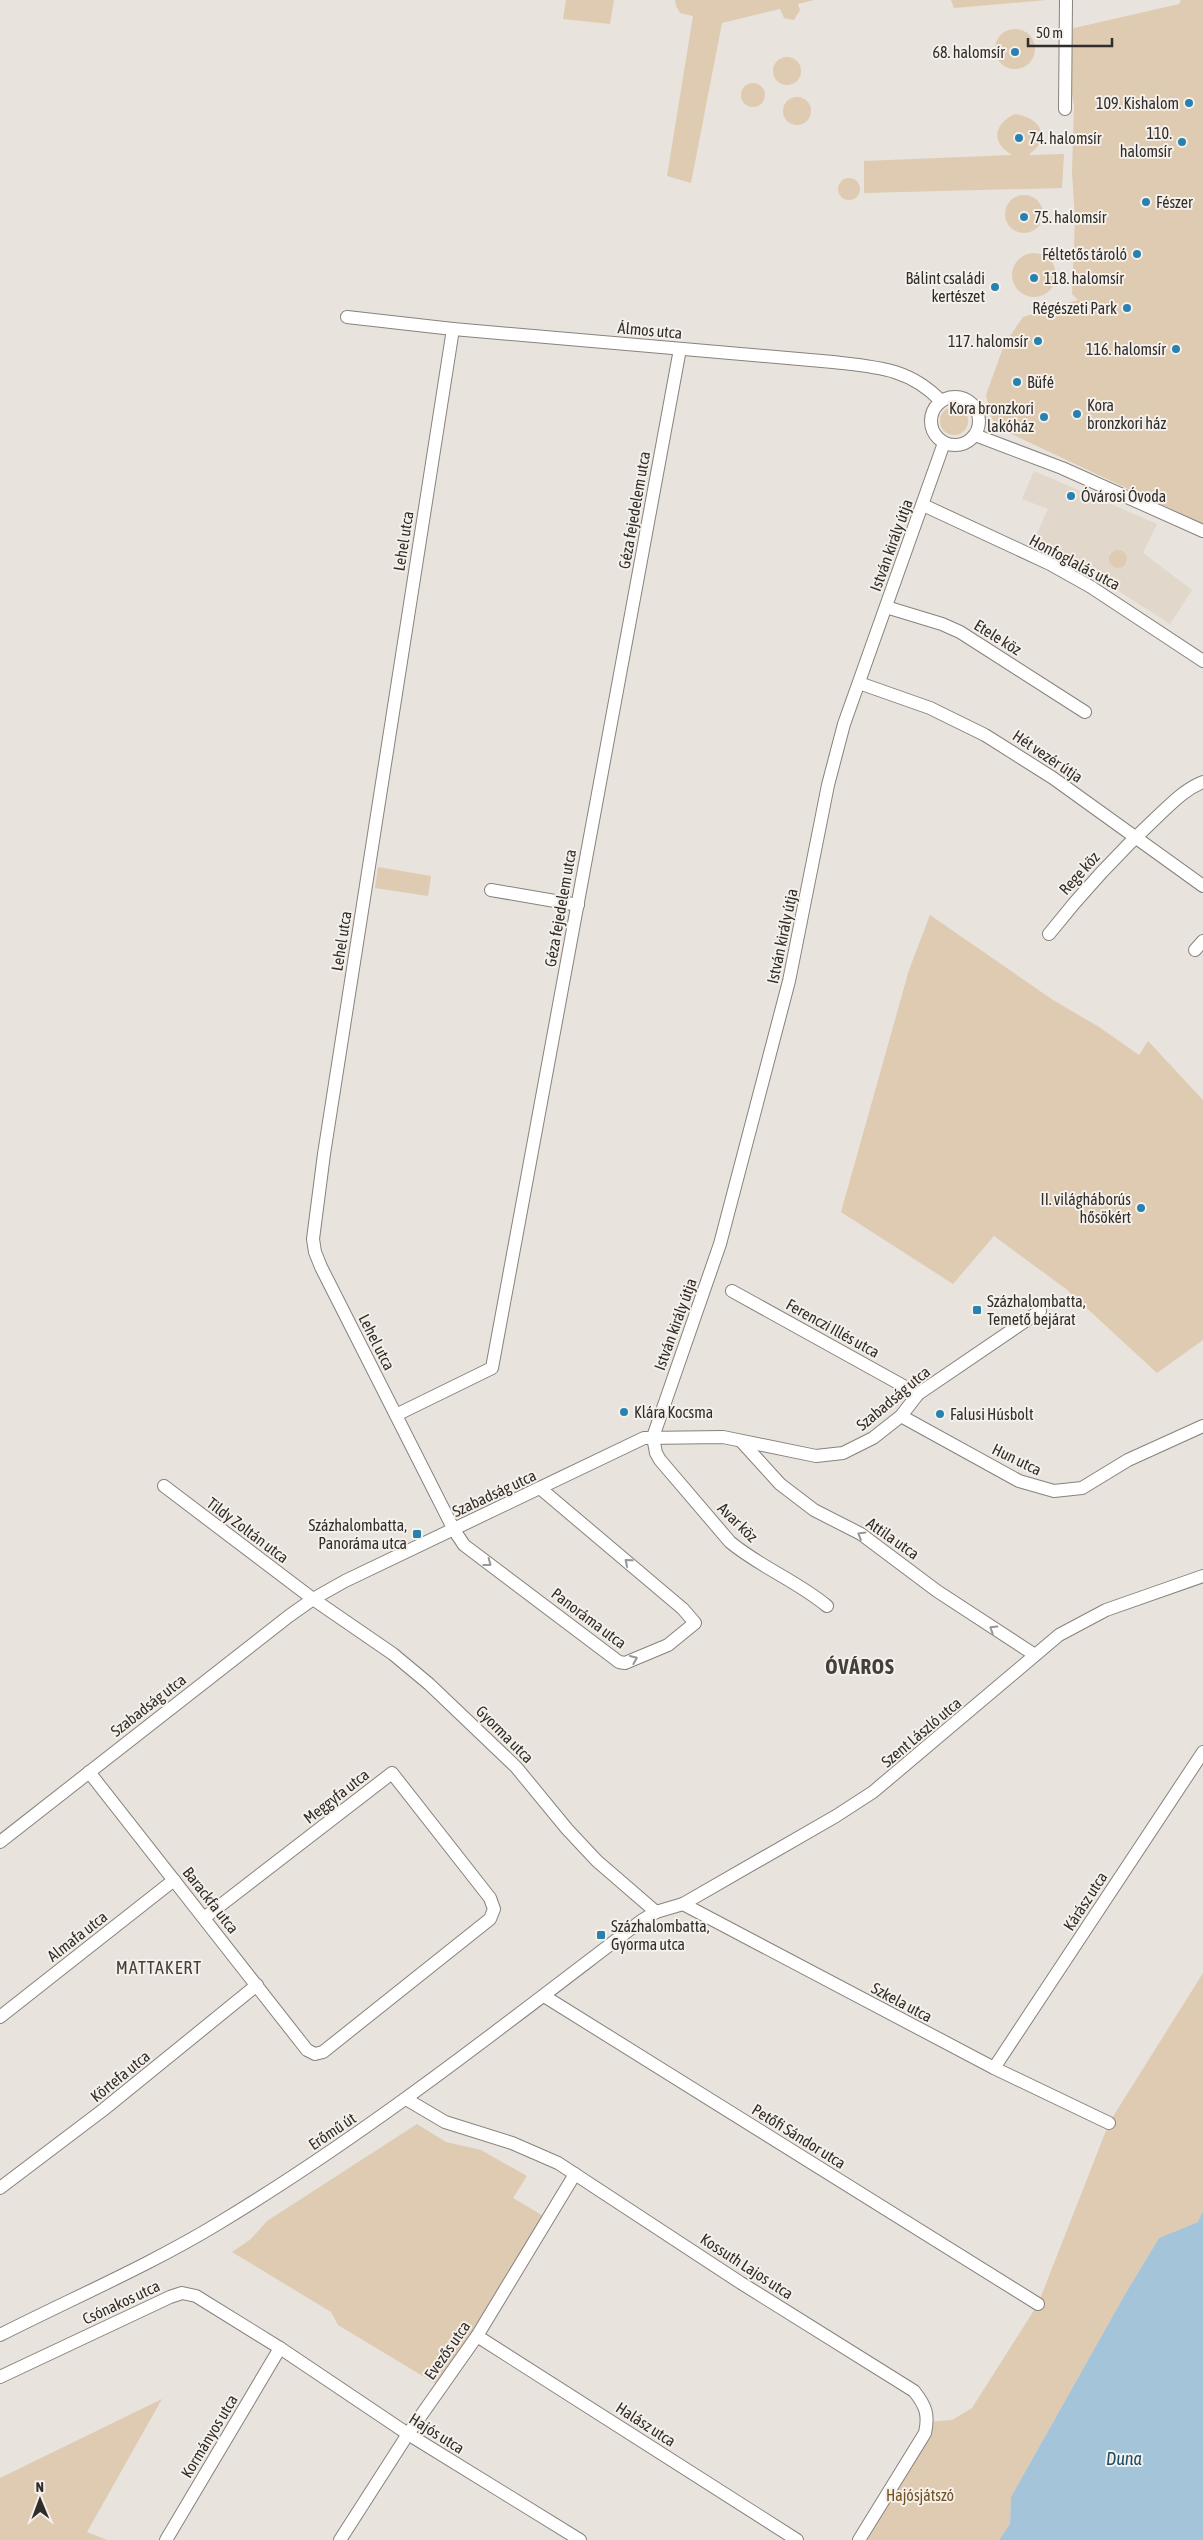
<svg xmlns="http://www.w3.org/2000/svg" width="1203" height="2540" font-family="'Asap Condensed',sans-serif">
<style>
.built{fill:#e1d7ca}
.green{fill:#decbb2}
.water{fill:#a4c4d9}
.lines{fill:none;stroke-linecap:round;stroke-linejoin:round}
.minor-casing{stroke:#87827d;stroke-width:14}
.minor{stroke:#fff;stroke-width:12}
.oneway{stroke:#989696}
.poi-dot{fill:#2882b0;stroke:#f6f0ea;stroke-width:2}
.labels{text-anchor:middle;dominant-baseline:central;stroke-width:4;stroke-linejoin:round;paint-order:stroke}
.poi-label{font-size:16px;fill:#302e2c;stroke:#f6f0ea;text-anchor:end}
.street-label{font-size:16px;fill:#302e2c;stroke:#f6f0ea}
.park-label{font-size:16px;fill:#715123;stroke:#f6f0ea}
.neighbourhood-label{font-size:18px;letter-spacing:1px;fill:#433f3a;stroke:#f6f0ea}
.water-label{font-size:18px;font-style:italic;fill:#154e6b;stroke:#f6f0ea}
.district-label{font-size:21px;font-weight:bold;letter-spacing:1px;fill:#433f3a;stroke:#f6f0ea}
</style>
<rect width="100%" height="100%" fill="#e8e3dd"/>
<!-- built -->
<path class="built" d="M 1034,471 L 1157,524 L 1143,553 L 1192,590 L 1170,624 L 1094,575 L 1031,546 L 1048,509 L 1022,499 Z"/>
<!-- green -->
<g class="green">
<path d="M 566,0 L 614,0 L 610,24 L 563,19 Z"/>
<path d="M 675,0 L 814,0 L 798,4 L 800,10 L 794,20 L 784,18 L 780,9 L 722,23 L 691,183 L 667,176 L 693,16 L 680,13 L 676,6 Z"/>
<path d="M 951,0 L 1047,0 L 954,8 Z"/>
<path d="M 1181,0 L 1203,0 L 1203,524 L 1005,431 L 992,419 L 986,395 L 1004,345 L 1023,317 L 1078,300 L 1072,294 L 1075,219 L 1072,172 L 1074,105 L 1067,67 L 1070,29 L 1179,4 Z"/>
<circle cx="1015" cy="49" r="20"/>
<circle cx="787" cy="71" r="14"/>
<circle cx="753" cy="95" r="12"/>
<circle cx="797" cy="111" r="14"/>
<path d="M 1015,114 C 1032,116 1049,128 1038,146 C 1036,149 1031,152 1029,155 L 1064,154 L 1062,188 L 864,193 L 864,161 L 1012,155 C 991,143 993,124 1015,114 Z"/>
<circle cx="849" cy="189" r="11"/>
<circle cx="1024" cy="214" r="19"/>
<circle cx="1034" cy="275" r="22"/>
<circle cx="954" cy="421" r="14"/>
<circle cx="1118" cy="559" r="9"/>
<path d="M 378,867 L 431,876 L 428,896 L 375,888 Z"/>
<path d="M 930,915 L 1053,1000 L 1099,1027 L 1139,1055 L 1148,1041 L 1203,1100 L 1203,1340 L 1157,1373 L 1066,1289 L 994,1236 L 953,1284 L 841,1212 L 909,970 Z"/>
<path d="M 1203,1973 L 1203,2211 L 1198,2222 L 1159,2238 L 1124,2296 L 1011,2497 L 1010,2524 L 999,2540 L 868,2540 L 927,2422 L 952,2420 L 972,2408 L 1038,2304 L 1109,2123 Z"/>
<path d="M 417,2124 L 446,2142 L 481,2150 L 527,2176 L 513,2198 L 550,2220 L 441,2387 L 338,2325 L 331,2312 L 232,2252 L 251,2239 L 267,2221 Z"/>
<path d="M 162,2399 L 87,2532 L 107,2540 L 0,2540 L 0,2478 Z"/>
</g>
<!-- water -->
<path class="water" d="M 1203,2211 L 1203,2540 L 999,2540 L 1010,2524 L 1011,2497 L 1124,2296 L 1159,2238 L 1198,2222 Z"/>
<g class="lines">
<defs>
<g id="minor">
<path d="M 1065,109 L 1066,0"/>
<path d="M 347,317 L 453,329 L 833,362 C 877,367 909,368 941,401"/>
<path d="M 453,329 L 324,1154 L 313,1239 L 315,1252 L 321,1267 L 454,1530 L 464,1545 L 619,1662 L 625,1663 L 668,1645 L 695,1623 L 683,1609 L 541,1489"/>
<circle cx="955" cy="421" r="24"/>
<path d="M 975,435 L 1062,468 L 1203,531"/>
<path d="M 923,505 L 1050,564 L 1091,587 L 1203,661"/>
<path d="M 886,607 L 942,624 L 960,632 L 1085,712"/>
<path d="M 859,683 L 930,708 L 985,735 L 1053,778 L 1203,886"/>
<path d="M 491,890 L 578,905"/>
<path d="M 1049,934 C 1083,891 1118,853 1158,816 C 1172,803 1185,789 1203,782"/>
<path d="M 1195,950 L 1203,941"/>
<path d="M 732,1291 L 918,1394"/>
<path d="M 396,1415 L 492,1368 L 680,349"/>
<path d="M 901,1416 L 1019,1481 L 1054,1491 L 1082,1488 L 1128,1460 L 1203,1426"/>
<path d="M 741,1441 L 780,1484 L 814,1510 L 861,1534 L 937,1591 L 1035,1655"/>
<path d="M 164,1486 L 313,1599 L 393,1654 L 429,1684 L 516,1767 L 567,1829 L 597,1861 L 656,1912"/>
<path d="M 827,1606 C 797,1581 760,1567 730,1542 L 660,1460 L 656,1453 L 653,1437 L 720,1244 L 789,981 L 828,785 L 844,724 L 944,443"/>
<path d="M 89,1772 L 307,2050 L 315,2054 L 323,2052 L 490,1919 L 494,1909 L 490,1898 L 392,1773 L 204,1918"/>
<path d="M 0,1842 L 289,1616 L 313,1599 L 345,1581 L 644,1438 L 723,1437 L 816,1456 L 843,1453 L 873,1438 L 901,1416 L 918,1394 L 1040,1311"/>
<path d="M 683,1904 L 994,2068 L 1109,2123"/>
<path d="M 544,1996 L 1038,2304"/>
<path d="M 0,2017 L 174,1880"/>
<path d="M 994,2068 L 1203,1752"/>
<path d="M 406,2099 L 445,2122 L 512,2143 L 558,2163 L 741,2283 L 914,2391 C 926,2406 929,2415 925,2433 L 859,2540"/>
<path d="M 0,2188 L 103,2110 L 257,1985"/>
<path d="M 0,2335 C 73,2298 150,2265 219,2223 C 368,2133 503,2026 641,1921 L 656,1912 L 683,1904 L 836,1816 L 873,1792 L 1059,1635 L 1106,1610 L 1203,1576"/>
<path d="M 477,2336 L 797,2540"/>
<path d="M 0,2377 L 170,2297 L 182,2293 L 196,2296 L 280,2348 L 408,2434 L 580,2540"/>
<path d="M 166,2540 L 280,2348"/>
<path d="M 340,2540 L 408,2434 L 477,2336 L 575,2174"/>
</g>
</defs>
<!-- minor casing -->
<use href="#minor" class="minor-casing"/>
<!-- minor -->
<use href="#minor" class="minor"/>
</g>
<!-- one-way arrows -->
<defs><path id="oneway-chevron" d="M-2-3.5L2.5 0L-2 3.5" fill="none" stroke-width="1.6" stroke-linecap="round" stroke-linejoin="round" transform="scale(1.25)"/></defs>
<g class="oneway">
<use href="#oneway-chevron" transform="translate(861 1535) rotate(-149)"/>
<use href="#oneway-chevron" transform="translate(628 1562) rotate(-140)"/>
<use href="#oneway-chevron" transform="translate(488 1563) rotate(37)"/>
<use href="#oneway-chevron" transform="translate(993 1629) rotate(-148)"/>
<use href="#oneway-chevron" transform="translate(634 1659) rotate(-23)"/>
</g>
<!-- markers -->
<g class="poi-dot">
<circle cx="1015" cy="52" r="5"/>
<circle cx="1189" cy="103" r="5"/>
<circle cx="1019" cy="138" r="5"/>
<circle cx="1182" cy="142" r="5"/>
<circle cx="1146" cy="202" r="5"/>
<circle cx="1024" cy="217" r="5"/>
<circle cx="1137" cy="254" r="5"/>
<circle cx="1034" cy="278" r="5"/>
<circle cx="995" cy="287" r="5"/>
<circle cx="1127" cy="308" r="5"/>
<circle cx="1038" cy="341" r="5"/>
<circle cx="1176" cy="349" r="5"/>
<circle cx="1017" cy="382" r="5"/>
<circle cx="1077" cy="414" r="5"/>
<circle cx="1044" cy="417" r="5"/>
<circle cx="1071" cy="496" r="5"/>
<circle cx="1141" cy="1208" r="5"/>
<rect x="972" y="1305" width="10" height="10" rx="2.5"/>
<circle cx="624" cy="1412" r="5"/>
<circle cx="940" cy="1414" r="5"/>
<rect x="412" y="1529" width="10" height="10" rx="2.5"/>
<rect x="596" y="1930" width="10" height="10" rx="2.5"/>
</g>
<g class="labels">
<!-- poi labels -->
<g class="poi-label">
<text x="1005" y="52">68. halomsír</text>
<text x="1179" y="103">109. Kishalom</text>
<text x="1172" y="133">110.<tspan x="1172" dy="18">halomsír</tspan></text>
<text x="1029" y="138" text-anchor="start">74. halomsír</text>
<text x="1156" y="202" text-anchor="start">Fészer</text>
<text x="1034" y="217" text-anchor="start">75. halomsír</text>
<text x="1127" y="254">Féltetős tároló</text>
<text x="985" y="278">Bálint családi<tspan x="985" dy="18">kertészet</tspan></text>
<text x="1044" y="278" text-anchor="start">118. halomsír</text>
<text x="1117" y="308">Régészeti Park</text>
<text x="1028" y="341">117. halomsír</text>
<text x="1166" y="349">116. halomsír</text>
<text x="1027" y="382" text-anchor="start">Büfé</text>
<text x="1087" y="405" text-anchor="start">Kora<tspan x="1087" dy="18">bronzkori ház</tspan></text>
<text x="1034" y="408">Kora bronzkori<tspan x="1034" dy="18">lakóház</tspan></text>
<text x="1081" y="496" text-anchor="start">Óvárosi Óvoda</text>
<text x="1131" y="1199">II. világháborús<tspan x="1131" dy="18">hősökért</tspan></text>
<text x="987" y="1301" text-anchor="start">Százhalombatta,<tspan x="987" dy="18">Temető bejárat</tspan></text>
<text x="634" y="1412" text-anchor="start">Klára Kocsma</text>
<text x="950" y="1414" text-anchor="start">Falusi Húsbolt</text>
<text x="407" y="1525">Százhalombatta,<tspan x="407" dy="18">Panoráma utca</tspan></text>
<text x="611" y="1926" text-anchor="start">Százhalombatta,<tspan x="611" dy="18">Gyorma utca</tspan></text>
</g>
<!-- street labels -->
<g class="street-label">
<text transform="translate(650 330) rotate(5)">Álmos utca</text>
<text transform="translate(634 510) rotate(-80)">Géza fejedelem utca</text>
<text transform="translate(403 541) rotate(-81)">Lehel utca</text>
<text transform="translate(891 545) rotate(-70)">István király útja</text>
<text transform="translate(1075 562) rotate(28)">Honfoglalás utca</text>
<text transform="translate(998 637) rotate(32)">Etele köz</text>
<text transform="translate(1048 756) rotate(34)">Hét vezér útja</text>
<text transform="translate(1079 873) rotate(-48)">Rege köz</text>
<text transform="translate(560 908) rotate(-80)">Géza fejedelem utca</text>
<text transform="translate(782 936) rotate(-78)">István király útja</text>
<text transform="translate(341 941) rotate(-81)">Lehel utca</text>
<text transform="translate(675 1324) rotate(-70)">István király útja</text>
<text transform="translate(833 1328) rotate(29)">Ferenczi Illés utca</text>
<text transform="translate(377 1342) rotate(63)">Lehel utca</text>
<text transform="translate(893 1398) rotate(-40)">Szabadság utca</text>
<text transform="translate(1017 1459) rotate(26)">Hun utca</text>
<text transform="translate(494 1493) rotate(-25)">Szabadság utca</text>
<text transform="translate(738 1522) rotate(44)">Avar köz</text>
<text transform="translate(248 1530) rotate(37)">Tildy Zoltán utca</text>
<text transform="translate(893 1538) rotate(35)">Attila utca</text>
<text transform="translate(589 1618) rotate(37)">Panoráma utca</text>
<text transform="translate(148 1705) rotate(-38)">Szabadság utca</text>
<text transform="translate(921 1732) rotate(-40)">Szent László utca</text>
<text transform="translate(505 1734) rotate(45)">Gyorma utca</text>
<text transform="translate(336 1796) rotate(-38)">Meggyfa utca</text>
<text transform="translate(211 1900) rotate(52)">Barackfa utca</text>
<text transform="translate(1085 1901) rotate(-57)">Kárász utca</text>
<text transform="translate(77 1936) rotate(-38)">Almafa utca</text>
<text transform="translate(902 2002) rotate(28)">Szkela utca</text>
<text transform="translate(120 2076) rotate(-39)">Körtefa utca</text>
<text transform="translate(332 2131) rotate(-34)">Erőmű út</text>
<text transform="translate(799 2136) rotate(32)">Petőfi Sándor utca</text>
<text transform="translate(747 2266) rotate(33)">Kossuth Lajos utca</text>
<text transform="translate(121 2302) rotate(-25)">Csónakos utca</text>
<text transform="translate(447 2350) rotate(-55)">Evezős utca</text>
<text transform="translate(646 2424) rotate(33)">Halász utca</text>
<text transform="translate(437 2433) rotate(32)">Hajós utca</text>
<text transform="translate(209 2436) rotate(-59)">Kormányos utca</text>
</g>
<!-- park labels -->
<g class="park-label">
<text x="920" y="2495">Hajósjátszó</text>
</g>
<!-- neighbourhood labels -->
<g class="neighbourhood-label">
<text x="159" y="1967">MATTAKERT</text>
</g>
<!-- water labels -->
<g class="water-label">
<text x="1124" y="2458">Duna</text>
</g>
<!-- district labels -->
<g class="district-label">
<text x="860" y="1666">ÓVÁROS</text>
</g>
</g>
<!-- north arrow -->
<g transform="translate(40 2500) rotate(359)" stroke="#f6f0ea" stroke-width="4" paint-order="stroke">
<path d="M0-4L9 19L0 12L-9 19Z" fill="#302e2c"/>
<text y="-8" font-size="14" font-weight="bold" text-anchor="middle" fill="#302e2c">N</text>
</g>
<!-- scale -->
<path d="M1028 38v8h84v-8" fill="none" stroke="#302e2c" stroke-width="2.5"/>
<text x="1036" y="38" font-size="15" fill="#302e2c" stroke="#f6f0ea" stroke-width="4" paint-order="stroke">50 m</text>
</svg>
